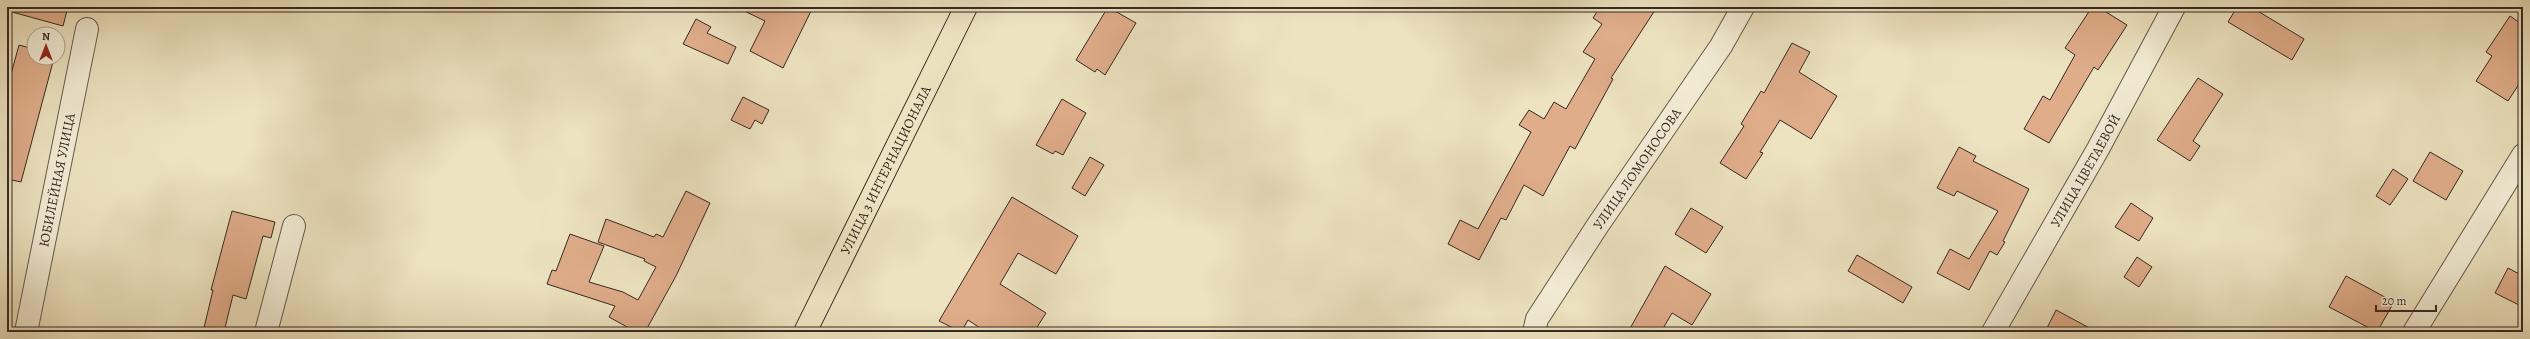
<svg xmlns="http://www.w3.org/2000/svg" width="2530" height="339" font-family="Alegreya,serif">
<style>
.building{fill:#e0ad8b;stroke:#372923}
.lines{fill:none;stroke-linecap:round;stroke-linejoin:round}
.minor-casing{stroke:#64584a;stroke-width:24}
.major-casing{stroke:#372923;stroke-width:24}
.minor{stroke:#f3edd6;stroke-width:22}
.major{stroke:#ede3c0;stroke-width:22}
.labels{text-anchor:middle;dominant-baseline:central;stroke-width:4;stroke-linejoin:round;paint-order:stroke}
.street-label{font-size:14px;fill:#372923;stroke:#f3edd6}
</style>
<rect width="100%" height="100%" fill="#ede3c0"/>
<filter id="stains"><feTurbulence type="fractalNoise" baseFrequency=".005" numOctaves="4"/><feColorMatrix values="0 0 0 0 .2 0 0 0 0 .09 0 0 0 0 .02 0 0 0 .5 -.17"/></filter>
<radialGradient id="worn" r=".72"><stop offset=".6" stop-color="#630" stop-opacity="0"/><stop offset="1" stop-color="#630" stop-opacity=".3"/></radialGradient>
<!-- building -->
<g class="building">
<path d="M 13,7 L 68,7 L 63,26 L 12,12 Z"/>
<path d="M 736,7 L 813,7 L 783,68 L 750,51 L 765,21 Z"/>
<path d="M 1108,7 L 1136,23 L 1105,75 L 1097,69 L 1095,72 L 1076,60 Z"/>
<path d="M 1600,7 L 1657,7 L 1611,78 L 1613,79 L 1575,149 L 1570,146 L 1543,196 L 1524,185 L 1506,220 L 1501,218 L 1479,260 L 1448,244 L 1460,220 L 1478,229 L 1531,132 L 1519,125 L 1529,110 L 1544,119 L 1554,102 L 1566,109 L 1595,59 L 1583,52 L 1602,24 L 1593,18 Z"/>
<path d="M 2092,7 L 2098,7 L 2127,25 L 2098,70 L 2094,67 L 2049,143 L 2024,129 L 2043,96 L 2050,100 L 2075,55 L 2065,48 Z"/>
<path d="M 2237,7 L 2251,7 L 2304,39 L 2292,60 L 2228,22 Z"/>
<path d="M 2510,16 L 2523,25 L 2523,78 L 2508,101 L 2476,81 L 2492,56 L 2486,52 Z"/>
<path d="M 696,19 L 711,27 L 707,33 L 736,47 L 728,64 L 683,44 Z"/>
<path d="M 1792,43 L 1810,52 L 1799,72 L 1837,96 L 1811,139 L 1780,120 L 1760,152 L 1763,153 L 1746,179 L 1720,163 L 1744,126 L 1741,124 L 1761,91 L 1764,93 Z"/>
<path d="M 19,45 L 34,49 L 34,58 L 54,58 L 21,182 L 7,179 L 7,89 Z"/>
<path d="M 2198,78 L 2223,94 L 2193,141 L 2200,146 L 2190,161 L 2157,140 Z"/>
<path d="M 743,97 L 769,110 L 762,124 L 755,120 L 750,129 L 731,120 Z"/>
<path d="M 1062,99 L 1086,113 L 1063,155 L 1055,151 L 1053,154 L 1036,145 Z"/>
<path d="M 1959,147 L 1976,156 L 1973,161 L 2029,189 L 2003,241 L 2005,242 L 1997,255 L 1990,251 L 1969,290 L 1937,273 L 1950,249 L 1969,259 L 1998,211 L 1957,191 L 1954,196 L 1937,188 Z"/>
<path d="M 2430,152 L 2463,171 L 2446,200 L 2413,181 Z"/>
<path d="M 1090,157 L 1104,165 L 1085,196 L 1072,188 Z"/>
<path d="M 2393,169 L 2408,179 L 2390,205 L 2376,196 Z"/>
<path d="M 686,191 L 710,203 L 676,276 L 645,332 L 636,332 L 609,317 L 615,306 L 547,284 L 552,270 L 556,271 L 570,234 L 604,246 L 589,282 L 623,292 L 638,300 L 656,267 L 644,261 L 645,259 L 598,242 L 606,219 L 654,237 L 656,234 L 663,237 Z"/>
<path d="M 1012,197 L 1078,236 L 1056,274 L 1018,253 L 1000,284 L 1046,313 L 1034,332 L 986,332 L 968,320 L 961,332 L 939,321 Z"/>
<path d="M 2131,203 L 2153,218 L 2139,241 L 2115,227 Z"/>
<path d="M 1691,208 L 1723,227 L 1706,253 L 1675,234 Z"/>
<path d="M 232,211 L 275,222 L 271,238 L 263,236 L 246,299 L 233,295 L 224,332 L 203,332 L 213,290 L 211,290 Z"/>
<path d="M 1857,255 L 1912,287 L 1903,303 L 1848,271 Z"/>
<path d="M 2137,257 L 2152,267 L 2139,287 L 2124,277 Z"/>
<path d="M 1665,266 L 1711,294 L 1692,325 L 1672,313 L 1661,332 L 1628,332 Z"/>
<path d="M 2508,268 L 2523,276 L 2523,307 L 2495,293 Z"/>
<path d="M 2346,276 L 2394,302 L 2377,332 L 2329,307 Z"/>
<path d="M 2056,310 L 2097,332 L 2045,332 Z"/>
</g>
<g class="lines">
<defs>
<g id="minor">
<path id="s1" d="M 26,332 L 87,29"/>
<path d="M 266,332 L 294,226"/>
<path id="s2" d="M 1534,332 L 1537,319 L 1598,225 L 1721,46 L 1743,7"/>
<path id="s3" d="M 1993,332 L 2098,149 L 2174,7"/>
<path d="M 2414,332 L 2523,155"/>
</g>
<g id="major">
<path id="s4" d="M 805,332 L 966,7"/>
</g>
</defs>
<!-- minor casing -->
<use href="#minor" class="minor-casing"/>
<!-- major casing -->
<use href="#major" class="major-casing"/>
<!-- minor -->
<use href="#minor" class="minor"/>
<!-- major -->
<use href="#major" class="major"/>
</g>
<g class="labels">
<!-- street labels -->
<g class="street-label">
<text stroke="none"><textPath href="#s2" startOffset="194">УЛИЦА ЛОМОНОСОВА</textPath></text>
<text stroke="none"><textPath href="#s4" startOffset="181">УЛИЦА 3 ИНТЕРНАЦИОНАЛА</textPath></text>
<text stroke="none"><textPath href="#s3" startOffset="186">УЛИЦА ЦВЕТАЕВОЙ</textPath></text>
<text stroke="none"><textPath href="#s1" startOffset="155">ЮБИЛЕЙНАЯ УЛИЦА</textPath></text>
</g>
</g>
<!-- margin -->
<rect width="2530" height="339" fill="none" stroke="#ede3c0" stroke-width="24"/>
<rect x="8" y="8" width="2514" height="323" fill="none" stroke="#372923" stroke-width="2"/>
<rect x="12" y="12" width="2506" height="315" fill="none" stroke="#372923"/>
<!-- north arrow -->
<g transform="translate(46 46)"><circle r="19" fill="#f3edd6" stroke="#a89f8e"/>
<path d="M0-3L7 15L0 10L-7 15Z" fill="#8f2418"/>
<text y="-6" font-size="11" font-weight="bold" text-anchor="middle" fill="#372923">N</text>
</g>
<!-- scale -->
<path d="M2376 305v6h60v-6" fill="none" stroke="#372923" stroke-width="2"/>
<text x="2382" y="305" font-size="12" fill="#372923" stroke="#f3edd6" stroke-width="3" paint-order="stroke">20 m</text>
<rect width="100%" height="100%" filter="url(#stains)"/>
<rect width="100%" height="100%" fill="url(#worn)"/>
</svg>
